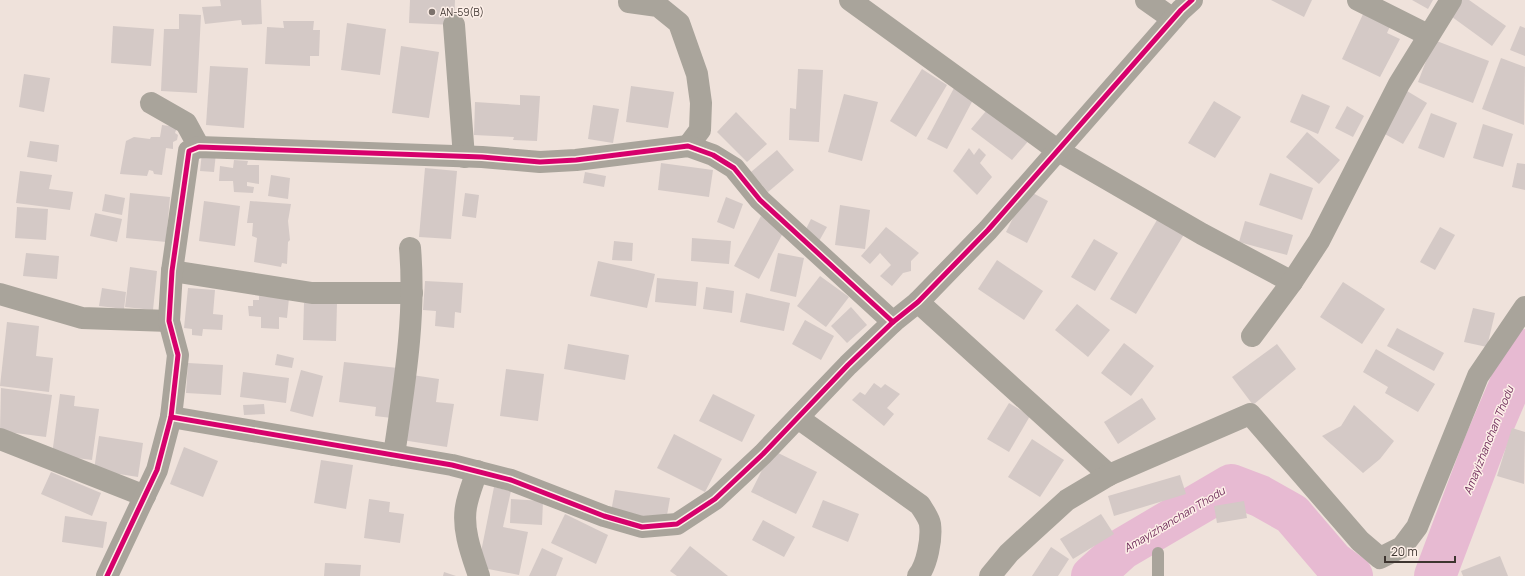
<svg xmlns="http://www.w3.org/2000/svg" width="1525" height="576" font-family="Manrope,sans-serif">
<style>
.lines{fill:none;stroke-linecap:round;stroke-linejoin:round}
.river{stroke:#e7bad2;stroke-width:42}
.building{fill:#d4c9c6}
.service{stroke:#a9a49b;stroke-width:12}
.minor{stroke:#a9a49b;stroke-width:22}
.cycleway-casing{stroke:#fdefe8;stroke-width:8}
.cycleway{stroke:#d6006c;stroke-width:5}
.poi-dot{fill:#7c726c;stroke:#fdefe8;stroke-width:1.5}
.labels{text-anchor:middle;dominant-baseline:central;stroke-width:3;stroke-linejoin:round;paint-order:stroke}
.poi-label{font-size:10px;fill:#3e3530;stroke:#fdefe8;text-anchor:start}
.water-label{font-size:11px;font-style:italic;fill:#6f2b5a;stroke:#fdefe8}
</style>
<rect width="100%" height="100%" fill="#efe2db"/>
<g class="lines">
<!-- river -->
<g class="river">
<path d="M 1092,576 L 1122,549 L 1231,485 L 1260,496 L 1292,514 L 1333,562 L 1352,576"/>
<path d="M 1435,576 L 1484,446 L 1525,350"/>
</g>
</g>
<!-- building -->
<g class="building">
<path d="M 220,0 L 261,0 L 262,24 L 242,25 L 241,20 L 205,24 L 202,7 L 221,6 Z"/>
<path d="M 410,0 L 455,0 L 454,25 L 409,23 Z"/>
<path d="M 1271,0 L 1312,0 L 1304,17 Z"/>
<path d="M 1412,0 L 1433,0 L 1428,9 Z"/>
<path d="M 1458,0 L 1469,0 L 1506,26 L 1492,46 L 1448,14 Z"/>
<path d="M 1365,10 L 1392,22 L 1387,33 L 1400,39 L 1380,77 L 1342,59 Z"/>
<path d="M 179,14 L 201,15 L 197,93 L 161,91 L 164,29 L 179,29 Z"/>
<path d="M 283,21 L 314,21 L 313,30 L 320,30 L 319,56 L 310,56 L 310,66 L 265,64 L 267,27 L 284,28 Z"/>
<path d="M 347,23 L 386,29 L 380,75 L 341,70 Z"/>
<path d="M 113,26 L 154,29 L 151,66 L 111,63 Z"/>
<path d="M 1520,26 L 1525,28 L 1525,56 L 1510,50 Z"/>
<path d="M 1434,40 L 1489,61 L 1473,103 L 1418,82 Z"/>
<path d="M 401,46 L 439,52 L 429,118 L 392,113 Z"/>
<path d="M 1501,58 L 1525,67 L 1524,125 L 1482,109 Z"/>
<path d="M 210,66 L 248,68 L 244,128 L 206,125 Z"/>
<path d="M 798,69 L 823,70 L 819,142 L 789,140 L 790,108 L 796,109 Z"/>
<path d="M 922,69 L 947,85 L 916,137 L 890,121 Z"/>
<path d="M 24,74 L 50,78 L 44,112 L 19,107 Z"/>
<path d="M 631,86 L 674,92 L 668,128 L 626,122 Z"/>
<path d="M 954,88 L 974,98 L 947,149 L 927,139 Z"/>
<path d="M 1407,91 L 1427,103 L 1403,144 L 1383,133 Z"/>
<path d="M 844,94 L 878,102 L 862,161 L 828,152 Z"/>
<path d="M 1302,94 L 1330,106 L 1318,134 L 1290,122 Z"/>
<path d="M 520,95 L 540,96 L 537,141 L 513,140 L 514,137 L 474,135 L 475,102 L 520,105 Z"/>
<path d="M 1214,101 L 1241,117 L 1215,158 L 1188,143 Z"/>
<path d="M 593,105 L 619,109 L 613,143 L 588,139 Z"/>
<path d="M 991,105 L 1031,138 L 1012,160 L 971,129 Z"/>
<path d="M 1347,106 L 1364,116 L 1353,137 L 1335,128 Z"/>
<path d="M 736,112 L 767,144 L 747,162 L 717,132 Z"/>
<path d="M 1431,113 L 1457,123 L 1444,158 L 1418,148 Z"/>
<path d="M 1483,124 L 1513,134 L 1503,167 L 1473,158 Z"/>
<path d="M 162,125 L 177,127 L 175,133 L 178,135 L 177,140 L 173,142 L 173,149 L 166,148 L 162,175 L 154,174 L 153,171 L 149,170 L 147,176 L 120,174 L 126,141 L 134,137 L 150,139 L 151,137 L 160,137 Z"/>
<path d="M 1307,132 L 1340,160 L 1319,184 L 1286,157 Z"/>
<path d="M 30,141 L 59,145 L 57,162 L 27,157 Z"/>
<path d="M 969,148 L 974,155 L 979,148 L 986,155 L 980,163 L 992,177 L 977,195 L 953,171 Z"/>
<path d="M 777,150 L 794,170 L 768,192 L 751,172 Z"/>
<path d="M 202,152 L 216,153 L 214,172 L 200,171 Z"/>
<path d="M 234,160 L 248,161 L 247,165 L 259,165 L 259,184 L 247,182 L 247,186 L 254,187 L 253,193 L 234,192 L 233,181 L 219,181 L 220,166 L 233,168 Z"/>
<path d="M 661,163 L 713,170 L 709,197 L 658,190 Z"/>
<path d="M 1517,163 L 1525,164 L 1525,190 L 1512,187 Z"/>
<path d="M 425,168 L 457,171 L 451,239 L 419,237 Z"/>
<path d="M 20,171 L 52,175 L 49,189 L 73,192 L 70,210 L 16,203 Z"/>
<path d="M 585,172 L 606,176 L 604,187 L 583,183 Z"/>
<path d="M 1270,173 L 1313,188 L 1302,220 L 1259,205 Z"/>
<path d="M 271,175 L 290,178 L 288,199 L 268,196 Z"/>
<path d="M 1027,190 L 1048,201 L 1027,243 L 1006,232 Z"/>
<path d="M 130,193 L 170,197 L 166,242 L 126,238 Z"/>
<path d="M 465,193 L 479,195 L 476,218 L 462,216 Z"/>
<path d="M 105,194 L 125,198 L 122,215 L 102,211 Z"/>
<path d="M 726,197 L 743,204 L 734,229 L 717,222 Z"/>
<path d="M 204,201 L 240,206 L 235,246 L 199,241 Z"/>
<path d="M 250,201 L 291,204 L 288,221 L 290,240 L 288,242 L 287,264 L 282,263 L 281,267 L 254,262 L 257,238 L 252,236 L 253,223 L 247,223 Z"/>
<path d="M 840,205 L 870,210 L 865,249 L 835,245 Z"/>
<path d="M 17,207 L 48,209 L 46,240 L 15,238 Z"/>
<path d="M 95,213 L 122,219 L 117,242 L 90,236 Z"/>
<path d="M 1160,215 L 1186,231 L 1136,314 L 1110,299 Z"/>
<path d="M 761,216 L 785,229 L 759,279 L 734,266 Z"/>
<path d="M 811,219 L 827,227 L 818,243 L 803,235 Z"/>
<path d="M 1245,221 L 1293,235 L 1287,255 L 1239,242 Z"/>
<path d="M 886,227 L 919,253 L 911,261 L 911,271 L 903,273 L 892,286 L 880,276 L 891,265 L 880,253 L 870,264 L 861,256 Z"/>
<path d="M 1440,227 L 1455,235 L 1435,270 L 1420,262 Z"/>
<path d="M 692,238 L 731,241 L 729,264 L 691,261 Z"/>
<path d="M 1094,239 L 1118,253 L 1095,291 L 1071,277 Z"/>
<path d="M 614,241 L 633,243 L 632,261 L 612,260 Z"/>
<path d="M 26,253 L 59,256 L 57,279 L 23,276 Z"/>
<path d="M 778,253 L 804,258 L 796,297 L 770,291 Z"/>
<path d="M 997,260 L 1043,291 L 1024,320 L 978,289 Z"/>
<path d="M 598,261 L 655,274 L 647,308 L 590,296 Z"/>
<path d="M 130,267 L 157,271 L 153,310 L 125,307 Z"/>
<path d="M 820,276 L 849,297 L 826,327 L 797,306 Z"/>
<path d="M 657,278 L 698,282 L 696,306 L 655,302 Z"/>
<path d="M 425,281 L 463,283 L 461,313 L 455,312 L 454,328 L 435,326 L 436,311 L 423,310 Z"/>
<path d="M 1343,282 L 1385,309 L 1362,344 L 1320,317 Z"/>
<path d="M 706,287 L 734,291 L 732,313 L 703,309 Z"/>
<path d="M 102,288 L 126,292 L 124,309 L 99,306 Z"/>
<path d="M 188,288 L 215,290 L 213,314 L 223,315 L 222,330 L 203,329 L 202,336 L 192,335 L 192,329 L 184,328 Z"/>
<path d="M 746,293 L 790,303 L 784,331 L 740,322 Z"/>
<path d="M 259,296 L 289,298 L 287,318 L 279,317 L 279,329 L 261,328 L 261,317 L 249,316 L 248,306 L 253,306 L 253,300 L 259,300 Z"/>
<path d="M 304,303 L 337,303 L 336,341 L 303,340 Z"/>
<path d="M 1077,304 L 1110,330 L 1088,357 L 1055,330 Z"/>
<path d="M 851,307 L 867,325 L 847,343 L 831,326 Z"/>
<path d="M 1473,308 L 1495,313 L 1487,347 L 1464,342 Z"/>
<path d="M 805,320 L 834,336 L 821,360 L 792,344 Z"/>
<path d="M 7,322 L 39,326 L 36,356 L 53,358 L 49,392 L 0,386 Z"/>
<path d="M 1397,328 L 1444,353 L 1434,371 L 1387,346 Z"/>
<path d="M 1124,343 L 1154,366 L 1131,396 L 1101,373 Z"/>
<path d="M 568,344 L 629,355 L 625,380 L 564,369 Z"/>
<path d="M 1277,344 L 1296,369 L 1253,405 L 1232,377 Z"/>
<path d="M 1376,349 L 1435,384 L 1418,412 L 1385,393 L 1388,387 L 1363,372 Z"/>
<path d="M 277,354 L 294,358 L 292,368 L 275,365 Z"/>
<path d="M 344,362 L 398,368 L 392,418 L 375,416 L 376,407 L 339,402 Z"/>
<path d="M 188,363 L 223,365 L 221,395 L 186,393 Z"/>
<path d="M 506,369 L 544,374 L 538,421 L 500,416 Z"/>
<path d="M 301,370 L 323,376 L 313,417 L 290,411 Z"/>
<path d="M 243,372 L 289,378 L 286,403 L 240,397 Z"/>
<path d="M 412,375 L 439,379 L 436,402 L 454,404 L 447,447 L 402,440 Z"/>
<path d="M 874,383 L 881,388 L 885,384 L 900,394 L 887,408 L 894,414 L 884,426 L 852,400 L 860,392 L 865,395 Z"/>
<path d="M 1,388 L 52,395 L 46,437 L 0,431 Z"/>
<path d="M 60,394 L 75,396 L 74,406 L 99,409 L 92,460 L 52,455 Z"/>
<path d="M 713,394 L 755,415 L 742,442 L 699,421 Z"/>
<path d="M 1142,398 L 1156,419 L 1118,444 L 1104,422 Z"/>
<path d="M 1009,403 L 1030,416 L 1009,452 L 987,439 Z"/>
<path d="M 264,404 L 265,414 L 244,415 L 243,405 Z"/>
<path d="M 1354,405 L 1394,441 L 1380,459 L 1363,473 L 1322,436 L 1341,426 Z"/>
<path d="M 1512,428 L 1525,432 L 1524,484 L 1497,476 Z"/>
<path d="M 674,434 L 722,459 L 705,492 L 657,468 Z"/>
<path d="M 99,436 L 143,443 L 138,477 L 94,470 Z"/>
<path d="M 1032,439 L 1064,460 L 1040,497 L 1008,477 Z"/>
<path d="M 184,447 L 218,461 L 203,497 L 170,484 Z"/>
<path d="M 772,450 L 817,472 L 796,514 L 751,492 Z"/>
<path d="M 321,460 L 353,465 L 346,509 L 314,503 Z"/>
<path d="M 51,472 L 101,493 L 92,516 L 41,494 Z"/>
<path d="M 1180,475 L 1186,494 L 1114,516 L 1108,496 Z"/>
<path d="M 494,487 L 511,491 L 503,527 L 528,532 L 519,575 L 478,567 Z"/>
<path d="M 615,490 L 670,498 L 666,521 L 611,512 Z"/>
<path d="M 369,499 L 390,502 L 389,512 L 404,514 L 400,543 L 364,538 Z"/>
<path d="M 511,499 L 543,501 L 542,525 L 510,523 Z"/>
<path d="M 823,500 L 859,514 L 848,542 L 812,527 Z"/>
<path d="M 1244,501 L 1247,518 L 1217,523 L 1214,506 Z"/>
<path d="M 565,514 L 608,535 L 596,564 L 551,543 Z"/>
<path d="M 1101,514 L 1114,534 L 1073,559 L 1060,539 Z"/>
<path d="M 65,516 L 107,522 L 103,548 L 62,542 Z"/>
<path d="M 763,520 L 795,537 L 784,557 L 752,540 Z"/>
<path d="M 690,546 L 728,576 L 677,576 L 670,571 Z"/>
<path d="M 1051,547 L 1069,559 L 1058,576 L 1032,576 Z"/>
<path d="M 542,548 L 563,558 L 556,576 L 529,576 Z"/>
<path d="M 1500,556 L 1508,576 L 1463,576 L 1461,571 Z"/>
<path d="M 325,563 L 361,565 L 360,576 L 324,576 Z"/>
<path d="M 444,572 L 456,576 L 443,576 Z"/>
</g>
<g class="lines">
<!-- service -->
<path class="service" d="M 1158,553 L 1158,576"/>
<!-- minor -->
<g class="minor">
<path d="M 850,0 L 1057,150 L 1202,234 L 1292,282"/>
<path d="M 1146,0 L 1173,19"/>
<path d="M 1358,0 L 1428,35"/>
<path d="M 629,2 L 658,6 L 679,23 L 697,74 L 701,103 L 700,130 L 688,146"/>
<path d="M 454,25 L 464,157"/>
<path d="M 151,103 L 186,123 L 199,147"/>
<path d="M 172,271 L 312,293 L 412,293"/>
<path d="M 0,294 L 82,318 L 169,321"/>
<path d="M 918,302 L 1109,475"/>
<path d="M 1252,336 L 1292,282 L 1319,241 L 1399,84 L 1451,0"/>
<path d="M 171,417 L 452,465 L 511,480 L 604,516 L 642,527 L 677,524 L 715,499 L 763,454 L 848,365 L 893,322 L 918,302 L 988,230 L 1181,10 L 1192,0"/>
<path d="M 798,418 L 920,505 C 923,510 929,518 930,524 C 932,539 927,565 918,576"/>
<path d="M 0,439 L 145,496"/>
<path d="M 394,455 C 404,386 416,318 410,248"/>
<path d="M 477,471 C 473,483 468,495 466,507 C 462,530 472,555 479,576"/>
<path d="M 107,576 L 157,470 L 171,417 L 178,355 L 169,321 L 172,271 L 189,151 L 199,147 L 482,157 L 540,162 L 576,160 L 688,146 L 713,155 L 734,168 L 760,200 L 893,322"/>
<path d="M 990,576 L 1009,553 L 1067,500 L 1109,475 L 1250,414 L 1360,541 L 1380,558 L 1402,547 L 1417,527 L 1478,376 L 1525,307"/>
</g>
<defs>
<g id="cycleway">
<path d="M 171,417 L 452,465 L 511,480 L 604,516 L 642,527 L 677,524 L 715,499 L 763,454 L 848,365 L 893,322 L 918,302 L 988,230 L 1181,10 L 1192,0"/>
<path d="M 107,576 L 157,470 L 171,417 L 178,355 L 169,321 L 172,271 L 189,151 L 199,147 L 482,157 L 540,162 L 576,160 L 688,146 L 713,155 L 734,168 L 760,200 L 893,322"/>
</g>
</defs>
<!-- cycleway casing -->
<use href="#cycleway" class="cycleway-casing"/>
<!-- cycleway -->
<use href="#cycleway" class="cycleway"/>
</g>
<!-- markers -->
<circle class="poi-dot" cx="432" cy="12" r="4"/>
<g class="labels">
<!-- poi labels -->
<g class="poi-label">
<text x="440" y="12">AN-59(B)</text>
</g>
<!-- water labels -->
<g class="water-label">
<text transform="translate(1488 440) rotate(-68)">Amayizhanchan Thodu</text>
<text transform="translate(1174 519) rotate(-31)">Amayizhanchan Thodu</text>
</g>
</g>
<!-- scale -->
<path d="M1385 556v6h70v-6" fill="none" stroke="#3e3530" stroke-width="2"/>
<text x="1391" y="556" font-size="12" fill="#3e3530" stroke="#fdefe8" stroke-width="3" paint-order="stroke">20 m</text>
</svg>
